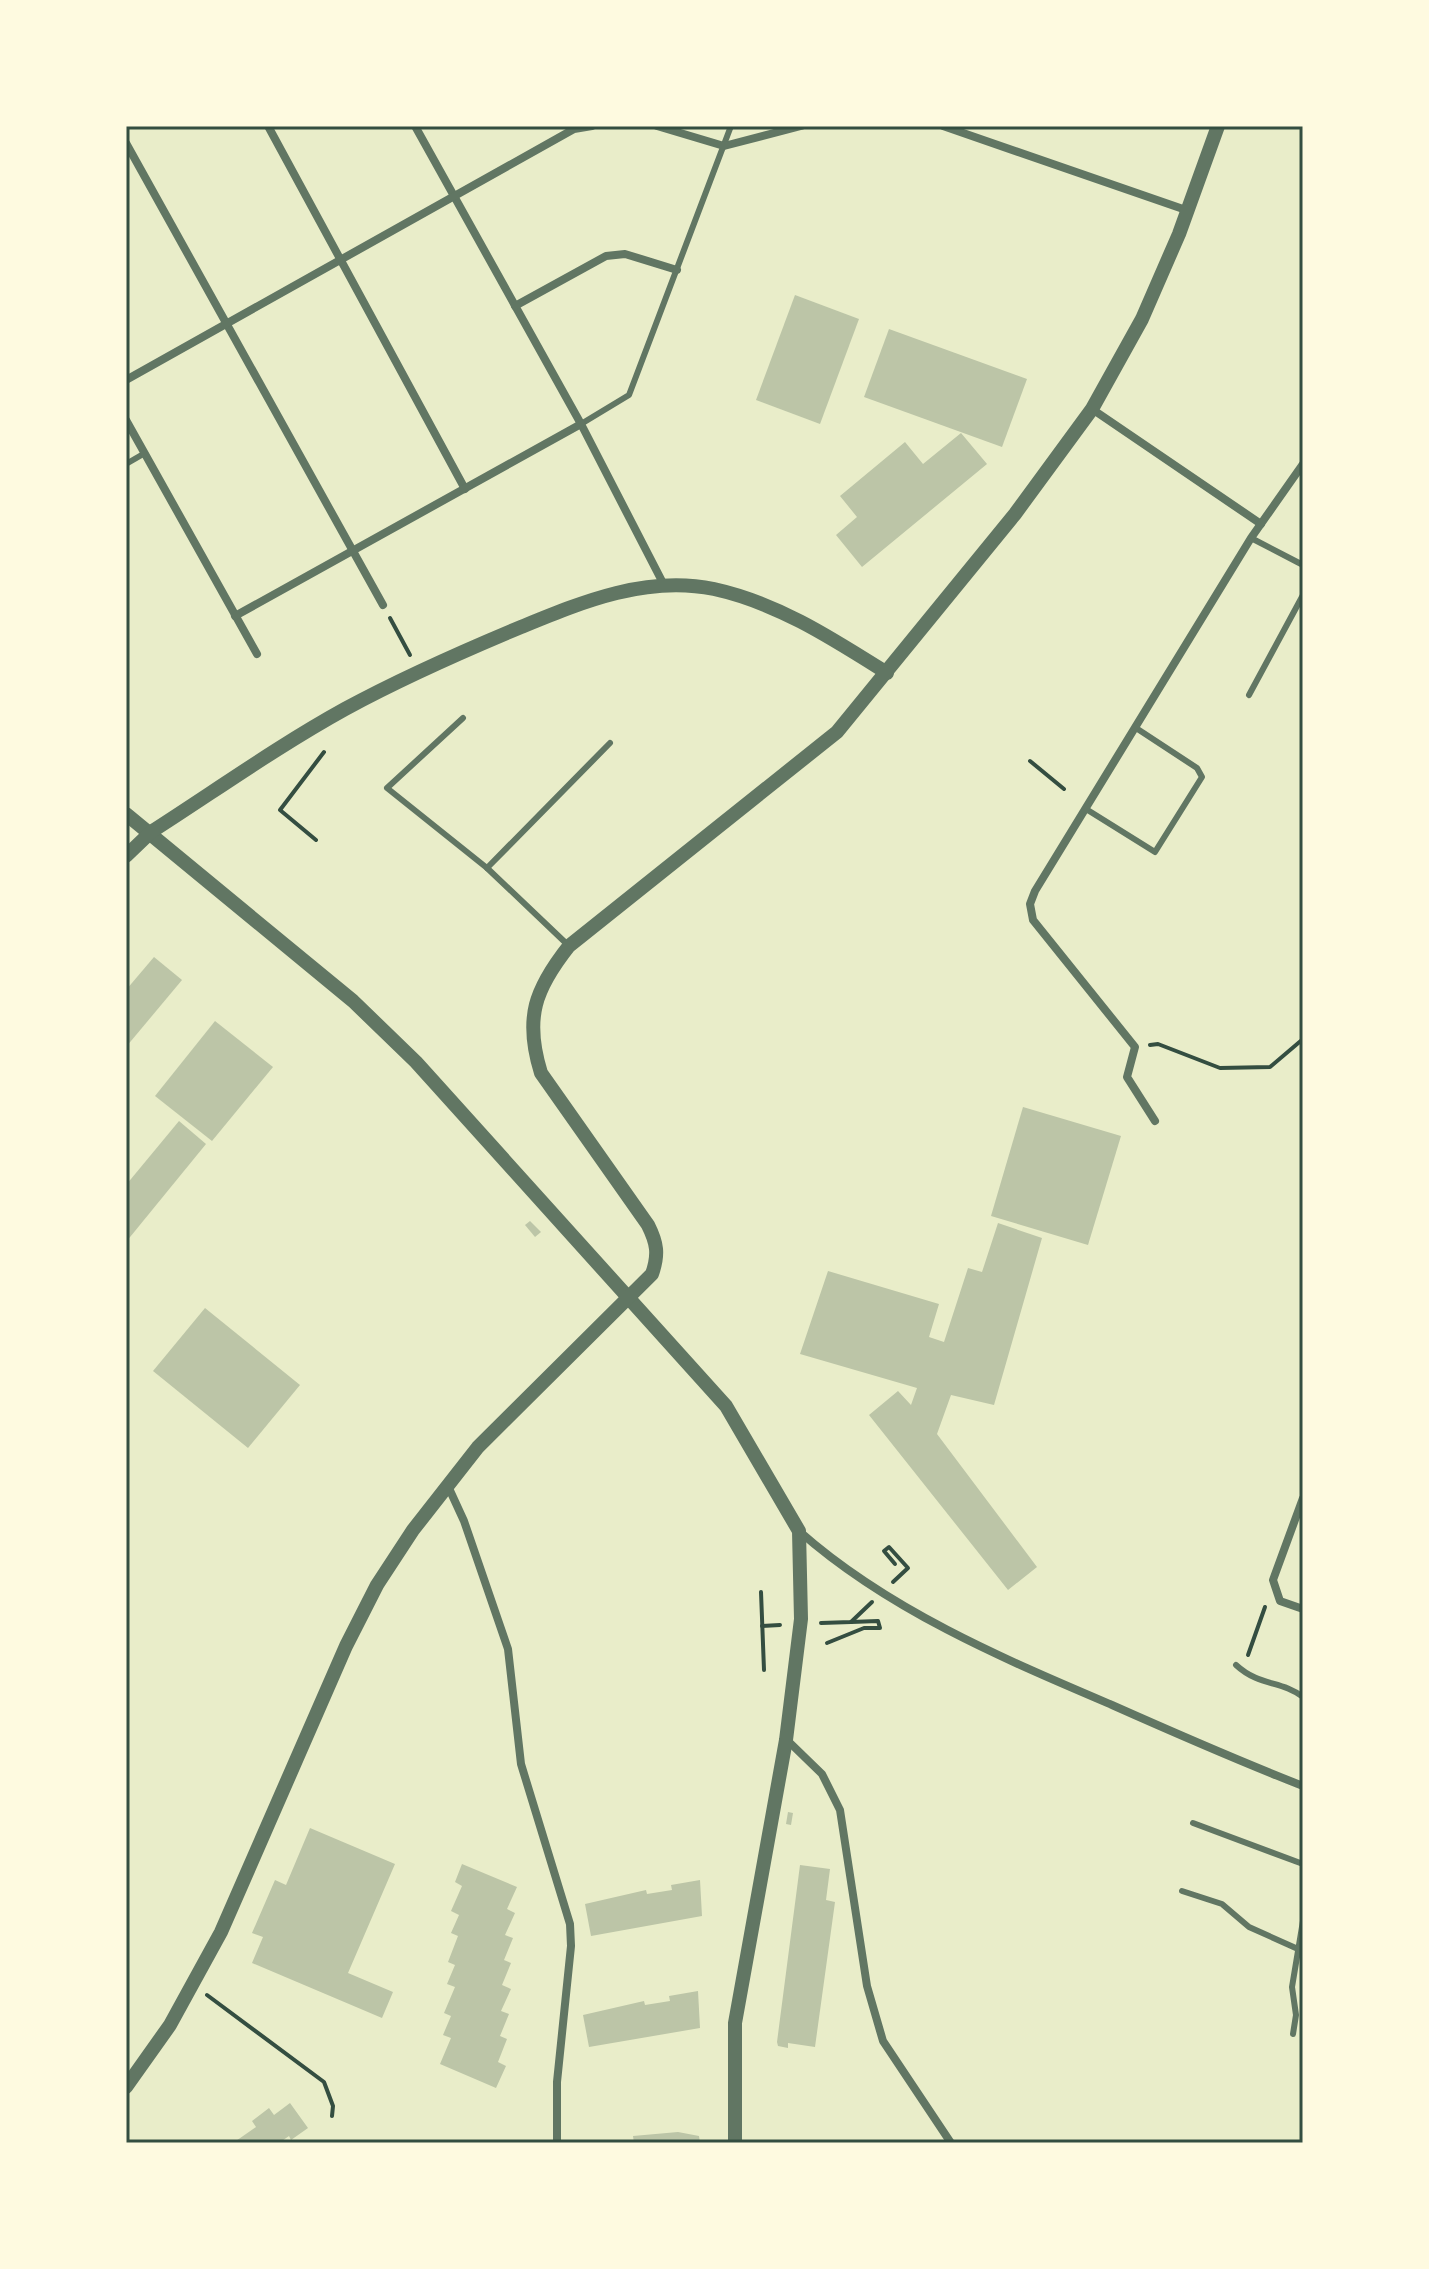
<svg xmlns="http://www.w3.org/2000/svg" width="1429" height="2269" font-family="Barlow,sans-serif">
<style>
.building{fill:#bcc5a7}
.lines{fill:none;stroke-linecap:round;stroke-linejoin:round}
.path{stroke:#344e41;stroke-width:4}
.service{stroke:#617663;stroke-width:6}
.minor{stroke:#617663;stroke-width:8}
.tertiary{stroke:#617663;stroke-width:14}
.neatline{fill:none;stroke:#344e41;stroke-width:3}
</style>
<rect width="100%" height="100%" fill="#e9edc9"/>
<!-- building -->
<g class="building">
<path d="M 795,295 L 859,319 L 820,424 L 756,400 Z"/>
<path d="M 889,329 L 1027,379 L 1002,447 L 864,397 Z"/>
<path d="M 961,433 L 987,464 L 862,567 L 836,535 L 857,517 L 840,496 L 905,442 L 923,464 Z"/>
<path d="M 154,957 L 182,980 L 126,1047 L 126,990 Z"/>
<path d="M 215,1021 L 273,1067 L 212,1141 L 155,1096 Z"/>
<path d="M 1023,1107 L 1121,1136 L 1088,1245 L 991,1216 Z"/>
<path d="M 179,1121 L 206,1144 L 126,1242 L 126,1185 Z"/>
<path d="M 530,1221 L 541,1232 L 535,1237 L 525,1225 Z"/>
<path d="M 998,1223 L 1042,1238 L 994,1405 L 951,1395 L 937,1434 L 1037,1567 L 1008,1590 L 869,1415 L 898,1391 L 911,1405 L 917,1388 L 800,1354 L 828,1271 L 939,1304 L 929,1337 L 944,1342 L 968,1268 L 982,1272 Z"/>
<path d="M 205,1308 L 300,1385 L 248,1448 L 153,1371 Z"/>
<path d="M 788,1812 L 793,1813 L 791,1825 L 786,1824 Z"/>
<path d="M 310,1828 L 395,1864 L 348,1973 L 393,1992 L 382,2018 L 252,1963 L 263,1937 L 252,1933 L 275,1880 L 286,1885 Z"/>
<path d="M 462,1864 L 517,1887 L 507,1909 L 515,1913 L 505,1935 L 513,1938 L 504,1960 L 511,1963 L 502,1985 L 511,1989 L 501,2011 L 509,2014 L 500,2036 L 507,2039 L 498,2062 L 506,2066 L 496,2088 L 440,2064 L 451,2038 L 443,2035 L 451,2016 L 444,2013 L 455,1987 L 447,1984 L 455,1965 L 448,1962 L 458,1936 L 451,1933 L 459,1915 L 451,1911 L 462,1886 L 455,1882 Z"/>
<path d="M 800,1865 L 830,1869 L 826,1900 L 835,1902 L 815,2047 L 788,2043 L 788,2048 L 778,2046 L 777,2042 Z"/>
<path d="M 700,1880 L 702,1916 L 591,1936 L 585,1904 L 646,1890 L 647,1894 L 672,1890 L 671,1885 Z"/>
<path d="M 698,1991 L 700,2028 L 589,2047 L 583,2015 L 644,2001 L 645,2005 L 670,2001 L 669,1996 Z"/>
<path d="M 290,2103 L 308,2128 L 291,2140 L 289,2136 L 279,2143 L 233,2143 L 256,2127 L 252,2121 L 269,2108 L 274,2115 Z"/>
<path d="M 678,2132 L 699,2136 L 700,2143 L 634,2143 L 633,2136 Z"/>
</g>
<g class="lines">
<!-- path -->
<g class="path">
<path d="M 390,618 L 410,655"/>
<path d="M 1030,761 L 1064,789"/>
<path d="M 316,840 L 280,810 L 324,752"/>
<path d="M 1150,1045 L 1158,1044 L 1220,1068 L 1270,1067 L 1303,1039"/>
<path d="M 893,1582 L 908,1568 L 889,1547 L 884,1551 L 895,1564"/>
<path d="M 761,1592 L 764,1670"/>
<path d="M 821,1623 L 851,1622 L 872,1602"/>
<path d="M 762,1626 L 780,1625"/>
<path d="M 827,1643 L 864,1628 L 880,1628 L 878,1621 L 851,1622"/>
<path d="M 1248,1655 L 1265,1607"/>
<path d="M 207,1995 L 324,2082 L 333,2106 L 332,2116"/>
</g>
<!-- service -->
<g class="service">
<path d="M 581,424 L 629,395 L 731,126"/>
<path d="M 126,464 L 145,453"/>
<path d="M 1251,538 L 1303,565"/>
<path d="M 1249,695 L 1303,595"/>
<path d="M 463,718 L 387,788 L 487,868 L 569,946"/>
<path d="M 1086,809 L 1155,852 L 1202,777 L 1197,768 L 1136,728"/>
<path d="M 487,868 L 610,743"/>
<path d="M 1236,1665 C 1260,1687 1281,1680 1303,1697"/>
<path d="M 1193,1823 L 1303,1864"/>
<path d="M 1182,1891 L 1222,1904 L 1249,1927 L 1298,1949"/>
<path d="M 1293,2034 L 1296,2015 L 1292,1987 L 1303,1921"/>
</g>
<!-- minor -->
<g class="minor">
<path d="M 268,126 L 465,489"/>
<path d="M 415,126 L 581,424 L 664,585"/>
<path d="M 657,126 L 724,146 L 801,126"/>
<path d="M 943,126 L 1186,210"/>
<path d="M 126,143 L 383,605"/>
<path d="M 515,306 L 606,256 L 625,254 L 677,270"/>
<path d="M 126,380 L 574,129 L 592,126"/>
<path d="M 1092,409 L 1261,524"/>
<path d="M 126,420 L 257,654"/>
<path d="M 235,616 L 581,424"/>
<path d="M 1155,1121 L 1127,1077 L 1135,1047 L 1033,920 L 1030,904 L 1035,891 L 1251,538 L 1303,464"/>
<path d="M 447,1484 L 464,1521 L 508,1649 L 521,1764 L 570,1924 L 571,1946 L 557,2082 L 557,2143"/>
<path d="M 1303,1498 L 1273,1580 L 1280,1601 L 1303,1609"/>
<path d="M 799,1531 C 888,1610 1004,1659 1112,1705 C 1175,1733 1239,1761 1303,1786"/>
<path d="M 787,1740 L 822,1774 L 840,1810 L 867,1986 L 883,2041 L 951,2143"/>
</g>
<!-- tertiary -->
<g class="tertiary">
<path d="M 126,814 L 353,1001 L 416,1062 L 726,1406 L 799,1531 L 801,1619 L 786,1740 L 735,2023 L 735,2143"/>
<path d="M 126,856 L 151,832 C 215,791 278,746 345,709 C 402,678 461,652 521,627 C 582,602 646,575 714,589 C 778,603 833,639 887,673"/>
<path d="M 126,2087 L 170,2025 L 221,1932 L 346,1646 L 377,1585 L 413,1530 L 478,1447 L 652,1274 C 659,1254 657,1243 648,1225 L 541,1073 C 524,1018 535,989 569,946 L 837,732 L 1015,514 L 1092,409 L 1142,319 L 1179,234 L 1218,126"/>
</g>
</g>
<!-- border -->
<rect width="1429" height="2269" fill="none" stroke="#fefae0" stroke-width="256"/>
<rect x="128" y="128" width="1173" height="2013" class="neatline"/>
</svg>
